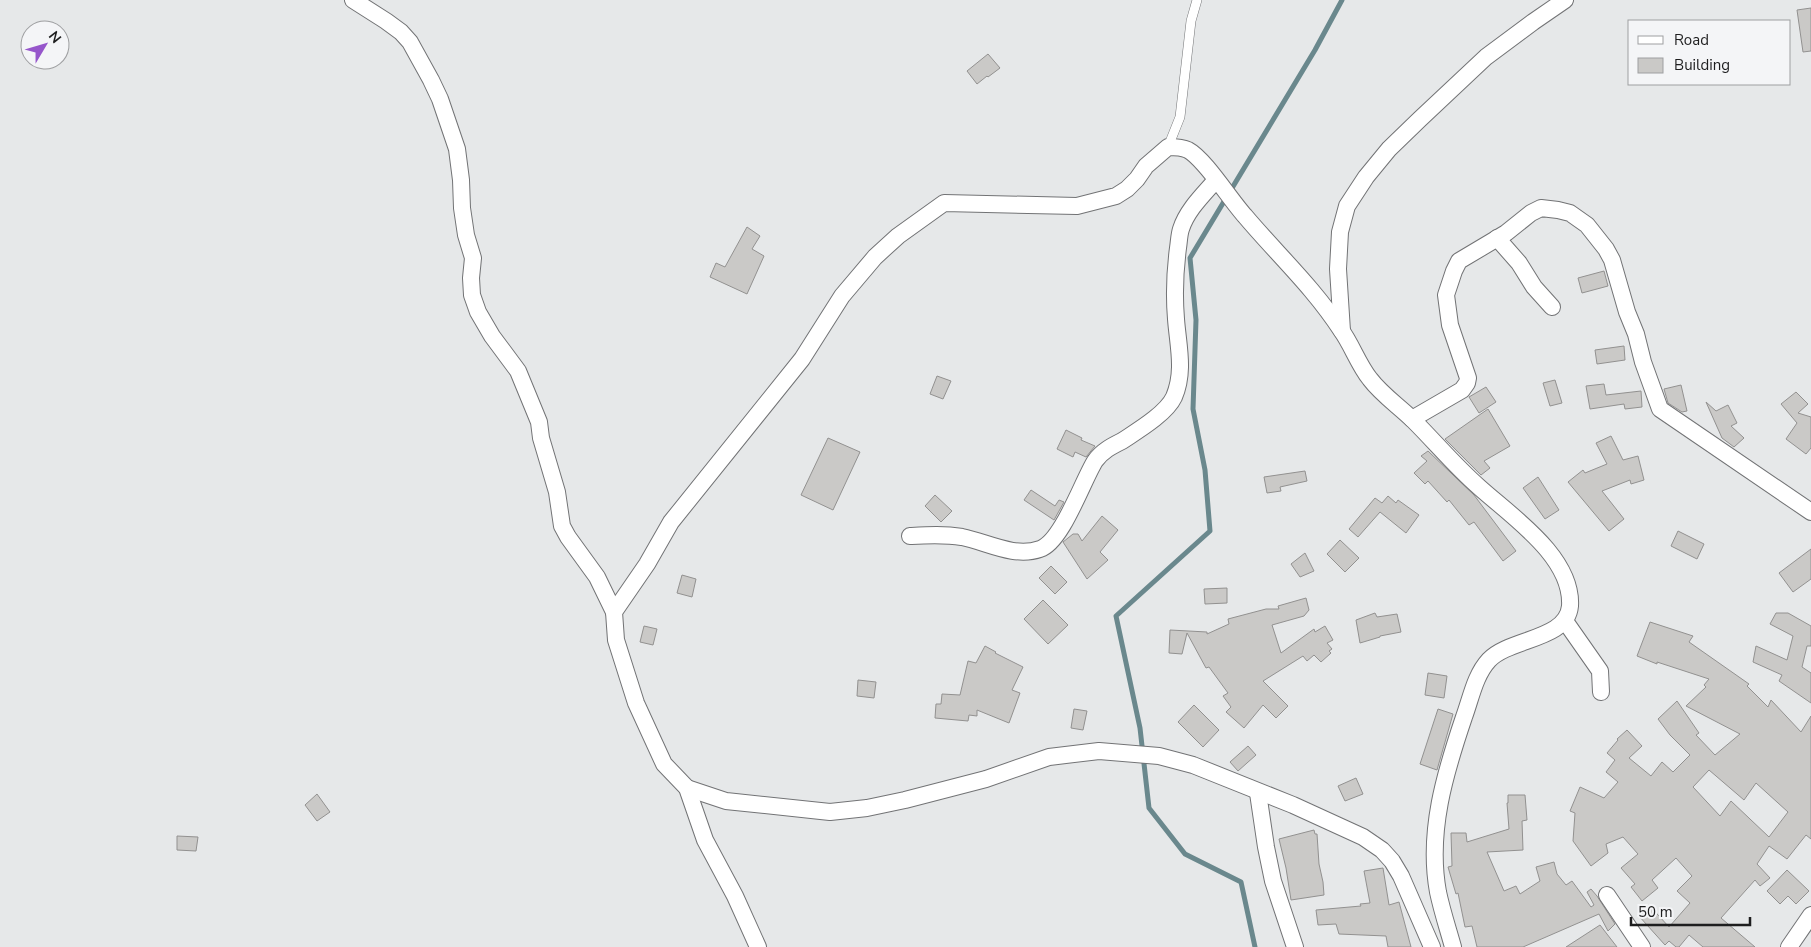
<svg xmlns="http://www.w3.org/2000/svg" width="1811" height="947" font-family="'Nunito Sans',sans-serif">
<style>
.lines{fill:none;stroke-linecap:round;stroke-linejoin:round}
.stream{stroke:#6a888d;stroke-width:5}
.building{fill:#cac9c7;stroke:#929190;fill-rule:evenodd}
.lane-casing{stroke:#727375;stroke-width:10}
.street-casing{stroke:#727375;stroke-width:18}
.lane{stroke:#fff;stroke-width:9}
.street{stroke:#fff;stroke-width:16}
</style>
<rect width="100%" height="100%" fill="#e6e8e9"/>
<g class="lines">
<!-- stream -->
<path class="stream" d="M 1255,947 L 1241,882 L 1185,854 L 1149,808 L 1140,728 L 1116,616 L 1210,531 L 1205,470 L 1193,409 L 1196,320 L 1190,258 L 1315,50 L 1342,0"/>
</g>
<!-- building -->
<g class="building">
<path d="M 1811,8 L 1811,51 L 1803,52 L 1797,10 Z"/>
<path d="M 988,54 L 1000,68 L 988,77 L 987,76 L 977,84 L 967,71 Z"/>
<path d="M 747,227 L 760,236 L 752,249 L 764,256 L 747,294 L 710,277 L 716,263 L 725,267 Z"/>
<path d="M 1604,271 L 1608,286 L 1582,293 L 1578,278 Z"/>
<path d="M 1624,346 L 1625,360 L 1597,364 L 1595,350 Z"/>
<path d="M 937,376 L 951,381 L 943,399 L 930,394 Z"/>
<path d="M 1555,380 L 1562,403 L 1550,406 L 1543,383 Z"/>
<path d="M 1604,384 L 1606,395 L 1641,391 L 1642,407 L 1625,409 L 1624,404 L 1590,409 L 1586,386 Z"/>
<path d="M 1681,385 L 1687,411 L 1682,412 L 1668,403 L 1664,389 Z"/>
<path d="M 1486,387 L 1496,402 L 1479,413 L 1469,397 Z"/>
<path d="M 1796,392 L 1808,404 L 1798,413 L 1811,417 L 1811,448 L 1806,454 L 1786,439 L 1797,423 L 1781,404 Z"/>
<path d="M 1706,402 L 1716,411 L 1728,405 L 1737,423 L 1731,426 L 1744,438 L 1734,447 L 1722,438 Z"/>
<path d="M 1488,409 L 1510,446 L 1484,461 L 1490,468 L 1481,475 L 1445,439 Z"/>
<path d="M 1066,430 L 1082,438 L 1081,440 L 1095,446 L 1086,457 L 1075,452 L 1073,457 L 1057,449 Z"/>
<path d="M 1611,436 L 1623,460 L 1638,456 L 1644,480 L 1631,484 L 1630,480 L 1602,491 L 1624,519 L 1609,531 L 1568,482 L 1583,470 L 1585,473 L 1607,464 L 1596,443 Z"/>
<path d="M 828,438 L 860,452 L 833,510 L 801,495 Z"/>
<path d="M 1428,451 L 1474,495 L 1516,551 L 1503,561 L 1474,522 L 1469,525 L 1449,500 L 1447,502 L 1428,481 L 1425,484 L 1414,473 L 1427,461 L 1421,456 Z"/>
<path d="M 1305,471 L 1307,481 L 1280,487 L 1281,491 L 1267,493 L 1264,477 Z"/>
<path d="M 1538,477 L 1559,510 L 1545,519 L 1523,488 Z"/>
<path d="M 1031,490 L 1055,506 L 1059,500 L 1064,502 L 1054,520 L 1024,500 Z"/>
<path d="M 935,495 L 952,511 L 941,522 L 925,506 Z"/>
<path d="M 1388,496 L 1396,503 L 1398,500 L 1419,515 L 1406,533 L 1380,512 L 1358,537 L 1349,529 L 1375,498 L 1382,503 Z"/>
<path d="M 1102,516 L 1118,530 L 1100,552 L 1108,560 L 1087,579 L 1063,542 L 1073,534 L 1078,534 L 1082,541 Z"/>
<path d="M 1678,531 L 1704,544 L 1697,559 L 1671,546 Z"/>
<path d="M 1340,540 L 1359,558 L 1345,572 L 1327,554 Z"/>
<path d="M 1811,549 L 1811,579 L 1793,592 L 1779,573 Z"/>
<path d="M 1305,553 L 1314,571 L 1300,577 L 1291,564 Z"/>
<path d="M 1051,566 L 1067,582 L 1055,594 L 1039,578 Z"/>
<path d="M 682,575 L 696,579 L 692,597 L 677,593 Z"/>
<path d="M 1227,588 L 1227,603 L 1205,604 L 1204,589 Z"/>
<path d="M 1306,598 L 1309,610 L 1304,616 L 1272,625 L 1281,653 L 1314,629 L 1315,632 L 1325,626 L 1333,640 L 1327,643 L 1332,649 L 1329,651 L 1331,653 L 1321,662 L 1314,655 L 1307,661 L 1303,656 L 1263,681 L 1288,706 L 1276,718 L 1263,705 L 1244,728 L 1226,712 L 1231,707 L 1223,696 L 1228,693 L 1209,667 L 1206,668 L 1187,633 L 1182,654 L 1169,653 L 1170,630 L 1207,632 L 1207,634 L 1229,624 L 1228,619 L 1266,609 L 1279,609 L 1278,606 Z"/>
<path d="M 1043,600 L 1068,625 L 1048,644 L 1024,619 Z"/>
<path d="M 1375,613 L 1377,617 L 1397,614 L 1401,632 L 1380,636 L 1380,637 L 1360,643 L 1356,620 Z"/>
<path d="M 1776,613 L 1788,613 L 1811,626 L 1811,646 L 1807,646 L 1802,667 L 1811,673 L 1811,703 L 1779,681 L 1782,675 L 1753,662 L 1756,646 L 1787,660 L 1793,636 L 1770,624 Z"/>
<path d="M 1650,622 L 1693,636 L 1689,642 L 1749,684 L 1747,686 L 1768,707 L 1771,700 L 1801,732 L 1811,716 L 1811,839 L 1806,835 L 1787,859 L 1769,846 L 1757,864 L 1770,878 L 1760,886 L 1755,880 L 1721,918 L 1755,947 L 1703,947 L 1689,935 L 1679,947 L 1676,947 L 1669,941 L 1665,945 L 1638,915 L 1649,905 L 1669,927 L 1690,903 L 1677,891 L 1692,876 L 1676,858 L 1652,880 L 1658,888 L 1642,901 L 1631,887 L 1635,884 L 1621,868 L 1638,854 L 1623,837 L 1606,844 L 1608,853 L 1591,866 L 1573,841 L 1575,813 L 1570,811 L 1580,787 L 1604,798 L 1618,782 L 1606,772 L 1615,760 L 1607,753 L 1618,740 L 1617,739 L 1627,730 L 1642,746 L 1629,758 L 1651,776 L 1662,762 L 1673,772 L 1690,755 L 1670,735 L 1658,719 L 1677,701 L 1699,733 L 1696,735 L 1715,755 L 1740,734 L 1686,706 L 1706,687 L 1704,685 L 1709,679 L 1657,662 L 1657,664 L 1637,656 ZM 1709,770 L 1744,800 L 1756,783 L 1788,812 L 1769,837 L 1731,801 L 1720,816 L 1693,787 Z"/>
<path d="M 644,626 L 657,629 L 653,645 L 640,642 Z"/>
<path d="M 985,646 L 996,652 L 995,653 L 1023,667 L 1012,690 L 1020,693 L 1009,723 L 977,710 L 977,716 L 969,715 L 968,721 L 935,718 L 936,704 L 941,704 L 942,694 L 960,695 L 968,661 L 976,663 Z"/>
<path d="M 1428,673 L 1447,676 L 1444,698 L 1425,695 Z"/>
<path d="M 858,680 L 876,682 L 874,698 L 857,696 Z"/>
<path d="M 1194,705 L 1219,730 L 1203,747 L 1178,722 Z"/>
<path d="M 1074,709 L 1087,711 L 1083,730 L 1071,728 Z"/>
<path d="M 1438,709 L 1453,714 L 1437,770 L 1420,764 Z"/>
<path d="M 1248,746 L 1256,755 L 1238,771 L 1230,762 Z"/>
<path d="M 1356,778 L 1363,794 L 1345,801 L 1338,786 Z"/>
<path d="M 317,794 L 330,812 L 317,821 L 305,805 Z"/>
<path d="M 1508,795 L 1525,795 L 1527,820 L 1522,821 L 1523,850 L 1487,852 L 1504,891 L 1516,886 L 1520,894 L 1540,881 L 1536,867 L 1554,862 L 1557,874 L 1566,885 L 1572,881 L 1591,907 L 1594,905 L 1587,892 L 1591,889 L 1597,896 L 1615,924 L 1608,931 L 1599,914 L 1523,947 L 1477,947 L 1472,926 L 1465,927 L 1458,893 L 1456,894 L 1448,867 L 1452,866 L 1451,833 L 1466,833 L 1467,842 L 1509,829 L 1507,803 L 1508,803 Z"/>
<path d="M 1314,830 L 1315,834 L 1317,834 L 1319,864 L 1323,882 L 1324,895 L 1291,900 L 1286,868 L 1279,839 Z"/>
<path d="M 177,836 L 198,837 L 196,851 L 177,850 Z"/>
<path d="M 1383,868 L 1389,905 L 1399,902 L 1411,947 L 1388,947 L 1386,936 L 1339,934 L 1336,924 L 1318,925 L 1316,910 L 1361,906 L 1360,904 L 1370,903 L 1364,871 Z"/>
<path d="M 1787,870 L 1809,891 L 1796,904 L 1788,896 L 1780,904 L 1767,891 Z"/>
<path d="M 1600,925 L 1617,947 L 1566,947 Z"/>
</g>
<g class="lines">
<defs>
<path id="lane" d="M 1168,147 L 1180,117 L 1191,21 L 1197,0"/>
<g id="street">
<path d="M 353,0 L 386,21 L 401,32 L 410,42 L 431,80 L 440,99 L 457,149 L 461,180 L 462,208 L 466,235 L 473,258 L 471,278 L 472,295 L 478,312 L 492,336 L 518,371 L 539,422 L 541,438 L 557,492 L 562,526 L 568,537 L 597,577 L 614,612"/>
<path d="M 1497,238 L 1519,263 L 1534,287 L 1552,307"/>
<path d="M 1342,331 L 1338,269 L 1340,232 L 1347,206 L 1366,177 L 1389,149 L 1420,119 L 1486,57 L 1533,22 L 1565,0"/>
<path d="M 1412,419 L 1462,390 L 1467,383 L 1468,378 L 1450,325 L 1446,295 L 1454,271 L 1459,261 L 1506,233 L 1531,213 L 1541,208 L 1558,210 L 1570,213 L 1587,225 L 1606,249 L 1612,260 L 1627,312 L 1636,334 L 1643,362 L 1660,409 L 1811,512"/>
<path d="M 910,536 C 928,535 944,534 962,537 C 987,542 1014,558 1040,549 C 1062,542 1083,480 1095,461 C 1102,451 1112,446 1122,441 C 1137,431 1166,414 1174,397 C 1185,371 1178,346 1176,319 C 1174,295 1175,271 1178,248 C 1179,242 1179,235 1181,229 C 1187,210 1203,195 1216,180"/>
<path d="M 1565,621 L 1600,671 L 1601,692"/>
<path d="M 687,788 L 726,801 L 830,812 L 867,808 L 905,800 L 986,779 L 1049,757 L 1099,751 L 1159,756 L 1193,765 L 1293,805 L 1363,837 L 1382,850 L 1392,861 L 1401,876 L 1432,947"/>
<path d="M 1258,793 L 1266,847 L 1273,881 L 1295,947"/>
<path d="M 1607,895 L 1642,947"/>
<path d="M 758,947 L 735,896 L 705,840 L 687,788 L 664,764 L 636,703 L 616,640 L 614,612 L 647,564 L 671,522 L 802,359 L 842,296 L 875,257 L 898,236 L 944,203 L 1077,206 L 1116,196 L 1127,189 L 1137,179 L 1146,166 L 1168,147 C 1175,147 1182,147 1188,150 C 1205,159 1231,201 1245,216 C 1277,254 1314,288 1341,330 C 1352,345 1358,364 1370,379 C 1382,395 1400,407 1414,421 C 1436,443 1456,467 1479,487 C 1511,516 1573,557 1570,606 C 1567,640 1510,638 1489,660 C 1475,675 1471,698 1464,717 C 1445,773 1427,832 1438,892 C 1442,911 1448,929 1453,947"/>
<path d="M 1789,947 L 1811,915"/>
</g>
</defs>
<!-- lane casing -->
<use href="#lane" class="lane-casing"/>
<!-- street casing -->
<use href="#street" class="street-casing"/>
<!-- lane -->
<use href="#lane" class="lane"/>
<!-- street -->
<use href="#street" class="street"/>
</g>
<!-- legend -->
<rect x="1628" y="20" width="162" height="65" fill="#f4f5f7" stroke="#9e9fa1"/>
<rect x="1638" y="36" width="25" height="8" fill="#ffffff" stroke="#9e9fa1"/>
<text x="1674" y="45" font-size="15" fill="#1e1e1f">Road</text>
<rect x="1638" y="58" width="25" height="15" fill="#cac9c7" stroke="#9e9fa1"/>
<text x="1674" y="70" font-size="15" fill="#1e1e1f">Building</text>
<!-- north arrow -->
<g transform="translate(45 45) rotate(52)"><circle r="24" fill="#f4f5f7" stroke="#9e9fa1"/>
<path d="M0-4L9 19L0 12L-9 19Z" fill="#9656cb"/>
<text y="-8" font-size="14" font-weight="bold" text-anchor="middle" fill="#1e1e1f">N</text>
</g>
<!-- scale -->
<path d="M1631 917v8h119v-8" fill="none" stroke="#1e1e1f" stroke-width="2.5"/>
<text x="1638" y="917" font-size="15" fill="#1e1e1f" stroke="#f4f5f7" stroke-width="4" paint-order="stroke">50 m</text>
</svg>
